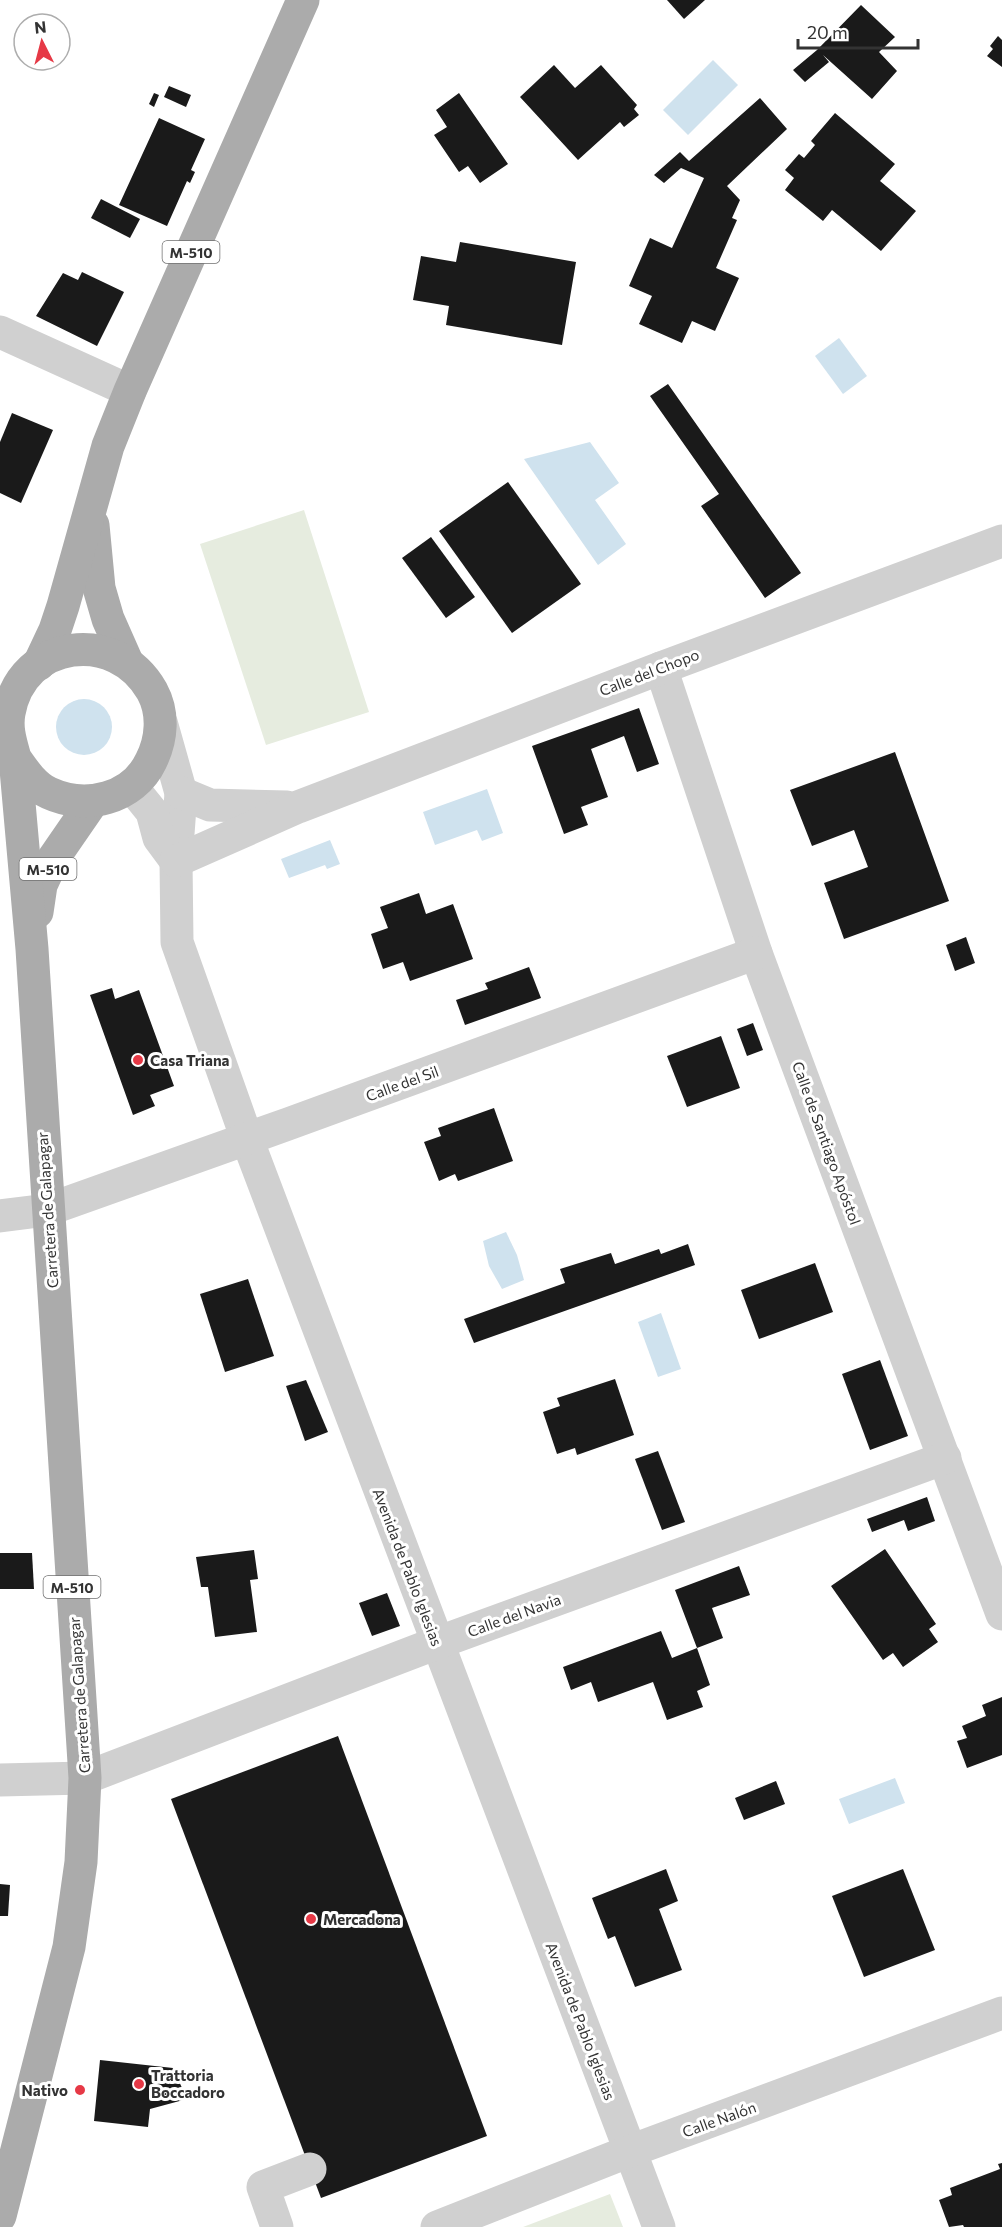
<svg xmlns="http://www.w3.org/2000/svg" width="1002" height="2227" font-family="Commissioner,sans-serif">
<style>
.green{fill:#e6ecdf}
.water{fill:#cfe2ee}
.building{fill:#1a1a1a}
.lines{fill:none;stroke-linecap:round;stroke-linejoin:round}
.street{stroke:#d0d0d0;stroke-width:33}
.primary{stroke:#ababab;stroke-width:33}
.poi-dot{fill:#e63946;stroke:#fff;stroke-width:2}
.labels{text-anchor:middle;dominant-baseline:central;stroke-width:6;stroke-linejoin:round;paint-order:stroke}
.shield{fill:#fff;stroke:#707070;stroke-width:1.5}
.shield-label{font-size:14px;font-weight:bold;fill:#333}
.street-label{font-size:15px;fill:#333;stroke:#fff}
.poi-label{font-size:15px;font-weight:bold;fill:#333;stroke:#fff;text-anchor:start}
</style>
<rect width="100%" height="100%" fill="#fff"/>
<!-- green -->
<g class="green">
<path d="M 304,510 L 369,712 L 266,745 L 200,544 Z"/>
<path d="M 610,2194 L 623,2227 L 523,2227 Z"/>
</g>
<!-- water -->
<g class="water">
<path d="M 713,60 L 738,85 L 688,135 L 663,110 Z"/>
<path d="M 839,338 L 867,376 L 843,394 L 815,356 Z"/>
<path d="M 590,442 L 619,483 L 595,500 L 626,544 L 598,565 L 524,459 Z"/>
<circle cx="84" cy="727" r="28"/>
<path d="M 487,789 L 503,833 L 482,841 L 477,830 L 435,845 L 423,812 Z"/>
<path d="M 330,840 L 340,864 L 327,869 L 325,865 L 289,878 L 281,859 Z"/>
<path d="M 506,1232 L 517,1255 L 524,1280 L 502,1289 L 489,1266 L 483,1241 Z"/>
<path d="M 661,1313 L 681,1369 L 658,1377 L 638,1322 Z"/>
<path d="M 895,1778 L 905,1803 L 849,1824 L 839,1799 Z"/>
</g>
<!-- building -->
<g class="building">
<path d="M 667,0 L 705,0 L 684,19 Z"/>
<path d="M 861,5 L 895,37 L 879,52 L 897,71 L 872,99 L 823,55 L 829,62 L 805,82 L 793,70 L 817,50 Z"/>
<path d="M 998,36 L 1002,40 L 1002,67 L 987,56 L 993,49 L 990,46 Z"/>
<path d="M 554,65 L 575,88 L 601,65 L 637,105 L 634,109 L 639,115 L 624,127 L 620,122 L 578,160 L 520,97 Z"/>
<path d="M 169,86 L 191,95 L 186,107 L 164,97 Z"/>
<path d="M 154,93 L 159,95 L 154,107 L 149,104 Z"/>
<path d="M 459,93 L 508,164 L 480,183 L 468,166 L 459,172 L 434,135 L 447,127 L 436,110 Z"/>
<path d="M 760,98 L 787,129 L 727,186 L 740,200 L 732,218 L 737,220 L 716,268 L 739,278 L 715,331 L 692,321 L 682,343 L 639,324 L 652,296 L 629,286 L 650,238 L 672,248 L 704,178 L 681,168 L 664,183 L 654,175 L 680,152 L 689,161 Z"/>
<path d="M 835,113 L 895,164 L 880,181 L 916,211 L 881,251 L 832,210 L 823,221 L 785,190 L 794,178 L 785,170 L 799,154 L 804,158 L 815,145 L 811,141 Z"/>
<path d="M 159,118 L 205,139 L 191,170 L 195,172 L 190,183 L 187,181 L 167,226 L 119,205 Z"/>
<path d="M 101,199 L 140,219 L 130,238 L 91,218 Z"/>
<path d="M 460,242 L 576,262 L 562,345 L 446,325 L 449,306 L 413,300 L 421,256 L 456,262 Z"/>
<path d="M 82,272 L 124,292 L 97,346 L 36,316 L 63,273 L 78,280 Z"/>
<path d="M 668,384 L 801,573 L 765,598 L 701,506 L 719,494 L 650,396 Z"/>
<path d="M 12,413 L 53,430 L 21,503 L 0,493 L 0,442 Z"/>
<path d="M 508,482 L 581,584 L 512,633 L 439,531 Z"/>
<path d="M 431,537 L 475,597 L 446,618 L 402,558 Z"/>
<path d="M 639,708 L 659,764 L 637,772 L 624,736 L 591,749 L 608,797 L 581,807 L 588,825 L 564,834 L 532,746 Z"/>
<path d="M 895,752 L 949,901 L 844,939 L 824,883 L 868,867 L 854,830 L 812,846 L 790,790 Z"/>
<path d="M 419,893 L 426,914 L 453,904 L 473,959 L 410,981 L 403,962 L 383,969 L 371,934 L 388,928 L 380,907 Z"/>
<path d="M 966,937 L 975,963 L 955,971 L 946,945 Z"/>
<path d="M 529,967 L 541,998 L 465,1025 L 456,1000 L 488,989 L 485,983 Z"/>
<path d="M 112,988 L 115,999 L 139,990 L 174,1086 L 150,1095 L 155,1106 L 133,1115 L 90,995 Z"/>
<path d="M 753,1023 L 763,1050 L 747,1056 L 737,1029 Z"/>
<path d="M 721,1036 L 740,1088 L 687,1107 L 667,1056 Z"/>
<path d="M 494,1108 L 513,1161 L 458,1181 L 455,1174 L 439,1181 L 424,1142 L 441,1136 L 438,1128 Z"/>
<path d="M 688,1244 L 695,1265 L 474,1343 L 464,1319 L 565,1283 L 560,1269 L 611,1253 L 615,1264 L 659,1249 L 661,1254 Z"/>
<path d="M 815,1263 L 833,1312 L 759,1339 L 741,1290 Z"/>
<path d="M 248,1279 L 274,1356 L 225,1372 L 200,1294 Z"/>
<path d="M 880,1360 L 908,1436 L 870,1450 L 842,1374 Z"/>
<path d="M 615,1379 L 634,1435 L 577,1455 L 575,1448 L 557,1454 L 543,1412 L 560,1406 L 557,1398 Z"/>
<path d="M 306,1380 L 328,1432 L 305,1441 L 286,1386 Z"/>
<path d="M 658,1451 L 685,1522 L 662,1530 L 635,1459 Z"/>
<path d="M 927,1497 L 935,1521 L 908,1531 L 904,1520 L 872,1532 L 867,1519 Z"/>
<path d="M 885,1549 L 936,1624 L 929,1629 L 938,1642 L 903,1667 L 893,1653 L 883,1660 L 831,1586 Z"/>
<path d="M 254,1550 L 258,1579 L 250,1580 L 257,1632 L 215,1637 L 208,1587 L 201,1587 L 196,1557 Z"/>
<path d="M 0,1553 L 32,1553 L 34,1589 L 0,1589 Z"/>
<path d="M 739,1566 L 750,1595 L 712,1608 L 723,1638 L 697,1648 L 675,1590 Z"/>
<path d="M 387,1593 L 400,1626 L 372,1636 L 359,1603 Z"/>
<path d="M 661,1631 L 672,1658 L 697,1648 L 710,1685 L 697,1691 L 703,1707 L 667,1720 L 653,1682 L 598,1702 L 591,1682 L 571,1690 L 563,1667 Z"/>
<path d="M 1002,1697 L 1002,1755 L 967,1768 L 957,1741 L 967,1738 L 962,1726 L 986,1716 L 982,1705 Z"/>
<path d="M 338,1736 L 487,2136 L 321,2198 L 171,1799 Z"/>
<path d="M 776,1781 L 785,1804 L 744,1820 L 735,1798 Z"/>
<path d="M 666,1869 L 678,1901 L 659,1909 L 682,1970 L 635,1987 L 615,1936 L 608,1939 L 592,1898 Z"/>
<path d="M 903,1869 L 935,1950 L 864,1977 L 832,1896 Z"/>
<path d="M 0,1884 L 10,1885 L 8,1916 L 0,1916 Z"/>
<path d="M 100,2060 L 173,2068 L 187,2099 L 150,2109 L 148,2127 L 94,2121 Z"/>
<path d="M 1002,2163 L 1002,2227 L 964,2227 L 963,2225 L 949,2227 L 939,2200 L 952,2195 L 950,2188 L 1000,2169 L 998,2164 Z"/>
</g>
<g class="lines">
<!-- street -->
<g class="street">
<path d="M 0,332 L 130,391"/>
<path d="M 661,668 L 756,953 L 1002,1614"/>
<path d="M 161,722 L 181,793 L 176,861 L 177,942 L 247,1139 L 659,2227"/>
<path d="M 131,786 L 152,812 L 159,838 L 176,861"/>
<path d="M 181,793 L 210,805 L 287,807"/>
<path d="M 176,861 L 298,807 L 661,668 L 1002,541"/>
<path d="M 0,1216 L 47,1210 L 288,1124 L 756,953"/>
<path d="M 0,1780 L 85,1778 L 437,1643 L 945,1458"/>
<path d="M 277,2227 L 263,2187 L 310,2169"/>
<path d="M 437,2227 L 630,2151 L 1002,2013"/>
</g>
<!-- primary -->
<g class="primary">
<path d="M 93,525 L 99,588 L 108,619 L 127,662"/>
<path d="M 39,664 L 55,630 L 63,606 L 108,446 L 130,391 L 303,0"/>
<path d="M 37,912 L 41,885 L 53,859 L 93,801"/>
<path d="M 0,2216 L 69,1947 L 81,1862 L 85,1778 L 32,949 L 15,758 C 11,743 6,729 9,713 C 22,639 116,627 152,691 C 164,713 162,739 151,761 C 133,799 86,810 49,793 C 34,786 24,771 15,758"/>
</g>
</g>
<!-- markers -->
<g class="poi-dot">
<circle cx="138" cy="1060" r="6"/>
<circle cx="311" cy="1919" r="6"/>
<circle cx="139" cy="2084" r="6"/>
<circle cx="80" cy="2090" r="6"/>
</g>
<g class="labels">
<!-- shield labels -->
<g class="shield">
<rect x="162.5" y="241" width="57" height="22" rx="4.5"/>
<rect x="19.5" y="858" width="57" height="22" rx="4.5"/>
<rect x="43.5" y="1576" width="57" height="22" rx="4.5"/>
</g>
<g class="shield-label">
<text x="191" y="252">M-510</text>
<text x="48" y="869">M-510</text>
<text x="72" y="1587">M-510</text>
</g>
<!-- street labels -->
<g class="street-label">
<text transform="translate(649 672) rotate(-21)">Calle del Chopo</text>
<text transform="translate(402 1083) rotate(-20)">Calle del Sil</text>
<text transform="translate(827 1143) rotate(70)">Calle de Santiago Apóstol</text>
<text transform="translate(47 1210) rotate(-94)">Carretera de Galapagar</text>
<text transform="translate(408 1567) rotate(69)">Avenida de Pablo Iglesias</text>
<text transform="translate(514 1615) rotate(-20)">Calle del Navia</text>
<text transform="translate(79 1695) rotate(-94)">Carretera de Galapagar</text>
<text transform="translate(581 2021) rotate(69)">Avenida de Pablo Iglesias</text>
<text transform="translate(719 2119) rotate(-20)">Calle Nalón</text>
</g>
<!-- poi labels -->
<g class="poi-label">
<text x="150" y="1060">Casa Triana</text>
<text x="323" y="1919">Mercadona</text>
<text x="151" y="2075">Trattoria<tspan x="151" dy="17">Boccadoro</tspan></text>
<text x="68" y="2090" text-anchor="end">Nativo</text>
</g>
</g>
<!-- north arrow -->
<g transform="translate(42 42) rotate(354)"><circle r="28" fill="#ffffff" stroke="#adadad" stroke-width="1.5"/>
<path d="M0-4.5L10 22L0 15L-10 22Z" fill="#e63946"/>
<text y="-9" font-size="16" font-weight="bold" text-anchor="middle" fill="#333333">N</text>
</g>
<!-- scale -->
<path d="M798 39v9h120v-9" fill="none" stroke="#333333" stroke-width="3"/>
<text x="807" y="39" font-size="18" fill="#333333" stroke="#ffffff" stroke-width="4.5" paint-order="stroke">20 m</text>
</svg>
